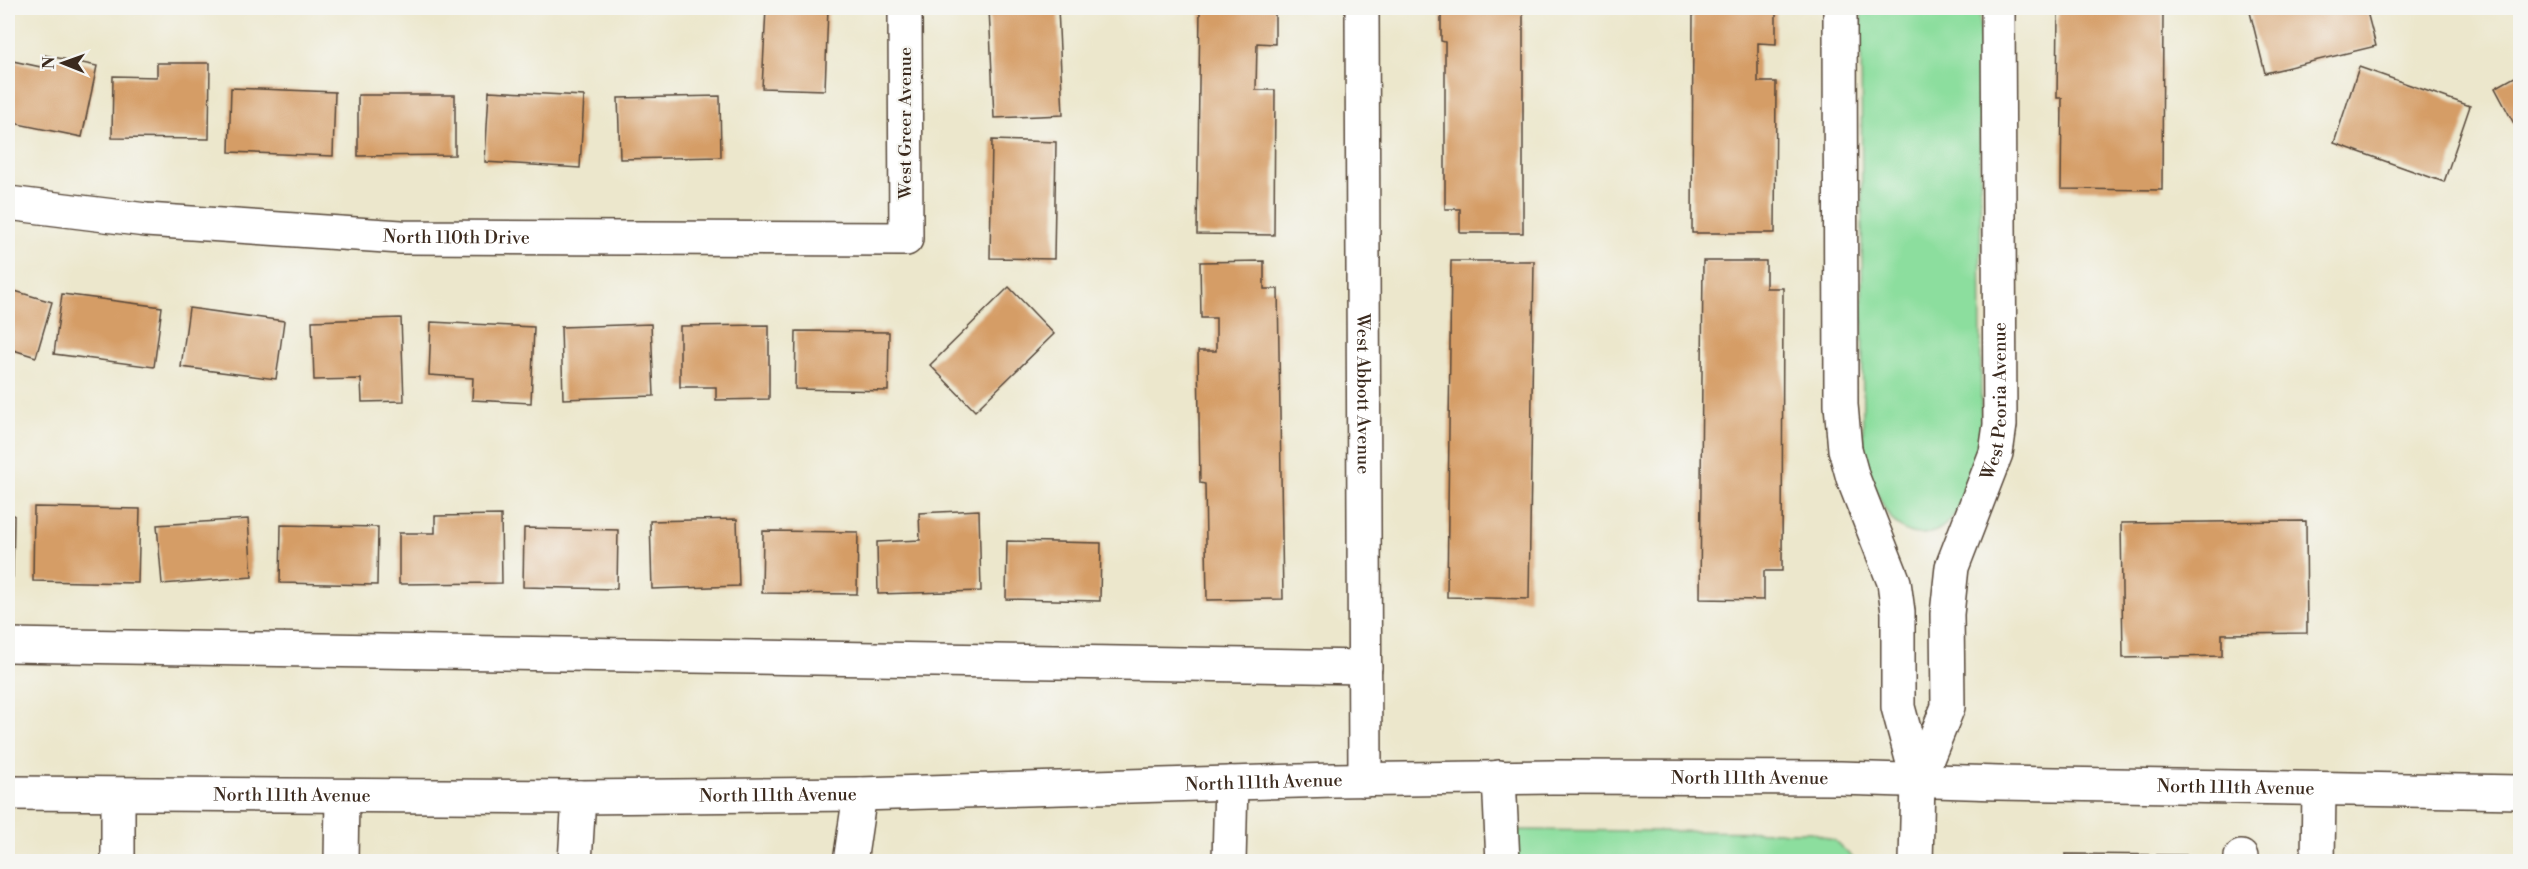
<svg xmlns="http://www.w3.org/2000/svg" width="2528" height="869" font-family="'Libre Bodoni',serif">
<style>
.green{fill:#8cde9e;stroke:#64845e;stroke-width:1.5}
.building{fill:#d59d66}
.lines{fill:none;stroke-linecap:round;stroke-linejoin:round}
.minor-casing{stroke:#564638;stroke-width:36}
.minor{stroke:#fff;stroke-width:33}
.labels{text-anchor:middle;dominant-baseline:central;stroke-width:4.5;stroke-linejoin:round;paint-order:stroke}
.street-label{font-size:18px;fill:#3b2a1e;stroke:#f6f6f2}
</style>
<rect width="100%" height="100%" fill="#f6f6f2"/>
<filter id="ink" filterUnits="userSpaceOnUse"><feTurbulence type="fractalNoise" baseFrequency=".0167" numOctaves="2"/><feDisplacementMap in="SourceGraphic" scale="12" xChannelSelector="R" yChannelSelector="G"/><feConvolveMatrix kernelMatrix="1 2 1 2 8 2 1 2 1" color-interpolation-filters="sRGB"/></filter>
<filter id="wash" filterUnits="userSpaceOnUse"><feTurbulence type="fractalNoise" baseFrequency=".008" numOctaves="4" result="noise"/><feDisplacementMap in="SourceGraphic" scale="24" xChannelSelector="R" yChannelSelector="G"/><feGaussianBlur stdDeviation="1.35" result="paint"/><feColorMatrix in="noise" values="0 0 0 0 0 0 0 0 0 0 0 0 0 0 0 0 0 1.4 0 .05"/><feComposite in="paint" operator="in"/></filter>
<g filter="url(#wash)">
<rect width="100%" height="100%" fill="#ece7cc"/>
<!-- green -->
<g class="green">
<path d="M 1861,8 L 1980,8 L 1981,440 C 1974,467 1969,501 1949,521 C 1941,530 1933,534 1921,534 C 1883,536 1869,471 1863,441 Z"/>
<path d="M 1510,830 L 1812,832 L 1835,841 L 1856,861 L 1515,861 Z"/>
</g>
<g id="blocks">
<!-- building -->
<g class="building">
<path d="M 766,8 L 828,8 L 825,90 L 762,88 Z"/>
<path d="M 989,8 L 1058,8 L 1063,115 L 994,118 Z"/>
<path d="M 1200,8 L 1275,8 L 1275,44 L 1257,43 L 1256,90 L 1275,90 L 1274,235 L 1197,234 Z"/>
<path d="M 1441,8 L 1523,8 L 1523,233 L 1460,233 L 1460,209 L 1445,209 L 1445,42 L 1441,41 Z"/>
<path d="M 1709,8 L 1776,8 L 1776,44 L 1758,43 L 1758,82 L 1776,82 L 1775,233 L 1692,233 L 1693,10 L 1709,10 Z"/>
<path d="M 2249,8 L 2366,8 L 2376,46 L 2265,73 Z"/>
<path d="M 2058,9 L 2163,10 L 2162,190 L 2061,189 L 2062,98 L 2057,98 Z"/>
<path d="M 44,55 L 97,66 L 82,137 L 8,122 L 8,60 L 41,67 Z"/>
<path d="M 157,63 L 210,63 L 209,139 L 112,138 L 113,76 L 157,77 Z"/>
<path d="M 2359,67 L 2470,106 L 2444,182 L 2334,143 Z"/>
<path d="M 2520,74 L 2520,135 L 2495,88 Z"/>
<path d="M 231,88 L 335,92 L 333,156 L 229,152 Z"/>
<path d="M 489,91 L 584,96 L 580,168 L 485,162 Z"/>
<path d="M 358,95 L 455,95 L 455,155 L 358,156 Z"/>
<path d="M 720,96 L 721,157 L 620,159 L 618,98 Z"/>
<path d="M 992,140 L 1056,142 L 1054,259 L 990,258 Z"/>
<path d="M 1264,261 L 1264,289 L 1278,289 L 1283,599 L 1207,600 L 1205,484 L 1200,483 L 1198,351 L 1216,351 L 1216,318 L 1201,318 L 1200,262 Z"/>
<path d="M 1451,261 L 1534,261 L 1529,599 L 1447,597 Z"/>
<path d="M 1703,261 L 1766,261 L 1766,288 L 1783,288 L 1782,571 L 1764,571 L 1764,600 L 1700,599 Z"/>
<path d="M 1009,287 L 1054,334 L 975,411 L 930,365 Z"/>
<path d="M 8,289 L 52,302 L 36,357 L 10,349 L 8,354 Z"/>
<path d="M 62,294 L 162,307 L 154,367 L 54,354 Z"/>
<path d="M 189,308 L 284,321 L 276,379 L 181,367 Z"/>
<path d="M 401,318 L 404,401 L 362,402 L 361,379 L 314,380 L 312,321 Z"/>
<path d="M 431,322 L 534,327 L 531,403 L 472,400 L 473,378 L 429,375 Z"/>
<path d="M 651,324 L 654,396 L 563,399 L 561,327 Z"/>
<path d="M 769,325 L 769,399 L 716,400 L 716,387 L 680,387 L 680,326 Z"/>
<path d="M 796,331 L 889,332 L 888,391 L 795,389 Z"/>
<path d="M 34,507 L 140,509 L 138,583 L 33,581 Z"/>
<path d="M 979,510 L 981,591 L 878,594 L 877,542 L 920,540 L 919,513 Z"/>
<path d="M 8,515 L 14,515 L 13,577 L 8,577 Z"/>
<path d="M 501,515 L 502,583 L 399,584 L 399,533 L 435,533 L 435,516 Z"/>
<path d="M 248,519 L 252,577 L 162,584 L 157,525 Z"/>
<path d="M 737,519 L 739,586 L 652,589 L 650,521 Z"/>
<path d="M 2306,521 L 2307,633 L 2222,634 L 2222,656 L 2123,658 L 2121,523 Z"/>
<path d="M 281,525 L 378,527 L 377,585 L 280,583 Z"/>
<path d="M 524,528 L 618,530 L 617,589 L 523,587 Z"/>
<path d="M 763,531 L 858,532 L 857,594 L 762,593 Z"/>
<path d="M 1007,541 L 1101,543 L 1100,601 L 1006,599 Z"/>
<path d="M 2065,854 L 2186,855 L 2186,862 L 2065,862 Z"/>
</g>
</g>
</g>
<g filter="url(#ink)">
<use href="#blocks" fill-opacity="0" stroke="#564638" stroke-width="1.5"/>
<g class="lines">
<defs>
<g id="minor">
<path id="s1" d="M 1362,8 L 1365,780"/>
<path d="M 1840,8 L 1841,405 L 1845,449 L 1853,478 L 1894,582 L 1898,612 L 1898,707 L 1918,781 L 1916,862"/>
<path id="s2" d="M 8,203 L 146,220 L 401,237 L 906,239 L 905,8"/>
<path d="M 8,645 L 1365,667"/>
<path d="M 1499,777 L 1503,862"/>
<path id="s3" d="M 1918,781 L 1948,707 L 1947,614 L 1952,567 L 1996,453 L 2000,425 L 1998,8"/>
<path id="s4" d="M 8,793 L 579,797 L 860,794 L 1334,780 L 1552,777 L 1840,778 L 1998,783 L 2520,792"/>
<path d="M 118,862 L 118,795"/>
<path d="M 341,862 L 342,796"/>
<path d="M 575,862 L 579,797"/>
<path d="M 850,862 L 860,794"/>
<path d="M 1229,862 L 1231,783"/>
<path d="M 2241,862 L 2241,857"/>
<path d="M 2318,862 L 2319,789"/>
</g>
</defs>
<!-- minor casing -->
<use href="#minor" class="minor-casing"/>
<!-- minor -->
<use href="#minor" class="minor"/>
</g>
</g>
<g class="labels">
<!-- street labels -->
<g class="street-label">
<text transform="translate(905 123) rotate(-90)">West Greer Avenue</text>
<text stroke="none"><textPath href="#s2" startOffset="450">North 110th Drive</textPath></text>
<text stroke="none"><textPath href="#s1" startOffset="386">West Abbott Avenue</textPath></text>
<text stroke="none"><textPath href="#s3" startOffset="394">West Peoria Avenue</textPath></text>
<text stroke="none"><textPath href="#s4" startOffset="1742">North 111th Avenue</textPath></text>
<text stroke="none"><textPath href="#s4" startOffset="1256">North 111th Avenue</textPath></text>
<text stroke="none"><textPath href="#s4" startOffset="2228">North 111th Avenue</textPath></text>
<text stroke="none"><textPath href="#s4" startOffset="770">North 111th Avenue</textPath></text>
<text stroke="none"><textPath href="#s4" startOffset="284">North 111th Avenue</textPath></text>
</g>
</g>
<!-- margin -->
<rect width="2528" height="869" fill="none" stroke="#f6f6f2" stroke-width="30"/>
<!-- north arrow -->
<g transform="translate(63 63) rotate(271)" stroke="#f6f6f2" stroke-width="4.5" paint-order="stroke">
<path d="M0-4.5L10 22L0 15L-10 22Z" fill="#3b2a1e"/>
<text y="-9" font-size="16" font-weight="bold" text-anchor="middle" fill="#3b2a1e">N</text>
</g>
</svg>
